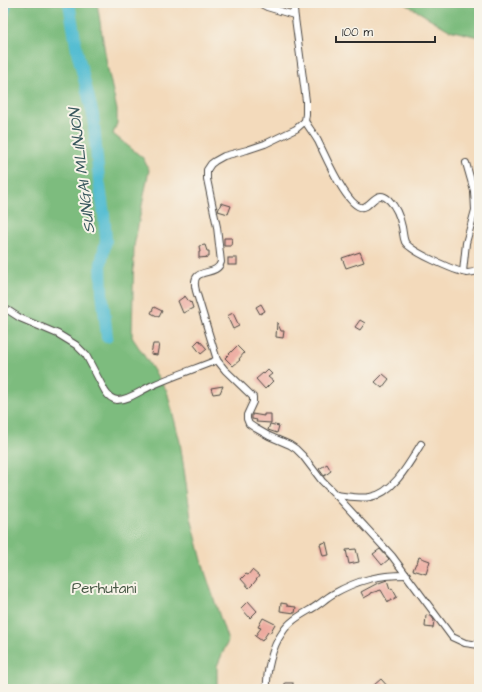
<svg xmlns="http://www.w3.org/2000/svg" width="482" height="692" font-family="'Architects Daughter',sans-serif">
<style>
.forest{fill:#7dbc7e;stroke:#547454}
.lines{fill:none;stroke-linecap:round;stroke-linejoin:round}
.river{stroke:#55bdd2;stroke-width:12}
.building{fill:#eda99e}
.street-casing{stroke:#494541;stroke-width:8}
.street{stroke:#fff;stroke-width:6}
.labels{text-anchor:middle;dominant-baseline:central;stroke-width:4;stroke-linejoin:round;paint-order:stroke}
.park-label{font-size:15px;fill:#475845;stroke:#f7f3e8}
.water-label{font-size:16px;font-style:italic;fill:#38575d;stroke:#f7f3e8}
</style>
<rect width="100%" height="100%" fill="#f7f3e8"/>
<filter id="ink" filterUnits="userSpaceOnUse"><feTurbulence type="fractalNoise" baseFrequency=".025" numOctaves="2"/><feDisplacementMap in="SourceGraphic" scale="8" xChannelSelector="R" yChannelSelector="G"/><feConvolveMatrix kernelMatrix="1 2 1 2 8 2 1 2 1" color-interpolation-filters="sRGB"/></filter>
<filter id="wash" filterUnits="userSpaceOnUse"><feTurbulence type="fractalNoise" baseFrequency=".012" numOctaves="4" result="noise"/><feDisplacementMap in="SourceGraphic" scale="16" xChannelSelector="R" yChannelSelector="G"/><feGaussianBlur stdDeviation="0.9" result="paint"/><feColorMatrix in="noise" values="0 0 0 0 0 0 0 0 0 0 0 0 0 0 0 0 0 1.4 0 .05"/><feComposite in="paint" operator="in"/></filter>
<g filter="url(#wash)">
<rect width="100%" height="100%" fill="#f3dabb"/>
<!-- forest -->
<g class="forest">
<path d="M 3,3 L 97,3 L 107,65 L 117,110 L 117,123 L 113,134 L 143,158 L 149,170 L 134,246 L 132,337 L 167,391 L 180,442 L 191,518 L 205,572 L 228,641 L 217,666 L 217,689 L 3,689 Z"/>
<path d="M 404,3 L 479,3 L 479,37 L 449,30 Z"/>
</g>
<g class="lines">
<!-- river -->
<g class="river">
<path d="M 69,3 L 77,51 L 93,115 L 99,180 L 104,214 L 106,240 L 101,264 L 102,292 L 107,337"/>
<path d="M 3,16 L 6,3"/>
</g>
</g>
<g id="blocks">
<!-- building -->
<g class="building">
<path d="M 221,203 L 231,206 L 228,214 L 218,211 Z"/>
<path d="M 224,238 L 232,238 L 231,246 L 224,246 Z"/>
<path d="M 205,245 L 207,251 L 209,251 L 209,257 L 199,258 L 199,252 L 200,252 L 199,246 Z"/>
<path d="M 360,252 L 364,262 L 346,268 L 342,258 Z"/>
<rect x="228" y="258" width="9" height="7"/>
<path d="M 185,296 L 190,303 L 191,302 L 193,308 L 183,313 L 178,301 Z"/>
<path d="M 261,304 L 265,311 L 260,314 L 256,307 Z"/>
<path d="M 154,307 L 162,311 L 159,317 L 151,313 Z"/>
<path d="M 233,313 L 239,326 L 233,329 L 227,316 Z"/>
<path d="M 360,320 L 365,323 L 360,330 L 355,327 Z"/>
<path d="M 277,322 L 281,331 L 284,331 L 283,338 L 276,337 Z"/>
<path d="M 199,340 L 207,349 L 201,354 L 194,345 Z"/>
<path d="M 153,344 L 159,344 L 157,355 L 151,354 Z"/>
<path d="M 237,346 L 244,353 L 239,359 L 240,360 L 233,366 L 225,358 Z"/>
<path d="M 268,370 L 272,374 L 268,377 L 273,381 L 265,389 L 256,379 L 263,373 L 264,374 Z"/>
<path d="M 383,374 L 389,379 L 382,388 L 375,382 Z"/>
<path d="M 223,386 L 220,393 L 213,394 L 211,388 Z"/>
<path d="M 252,414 L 264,416 L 264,414 L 271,414 L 271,423 L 256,422 L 257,420 L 252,419 Z"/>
<path d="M 270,424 L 279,426 L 277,433 L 268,430 Z"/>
<path d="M 327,464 L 331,471 L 324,476 L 319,469 Z"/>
<path d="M 326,542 L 329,555 L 323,556 L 320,544 Z"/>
<path d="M 356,549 L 359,562 L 349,564 L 346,550 Z"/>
<path d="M 380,549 L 389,559 L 382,565 L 373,554 Z"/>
<path d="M 419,557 L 430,561 L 426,574 L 413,570 L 416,563 L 417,563 Z"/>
<path d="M 252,570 L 259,576 L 254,583 L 249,588 L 241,579 L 246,574 L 248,575 Z"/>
<path d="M 387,580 L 390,589 L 392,588 L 397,597 L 388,602 L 381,590 L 371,593 L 371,594 L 364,598 L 361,592 L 376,584 Z"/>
<path d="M 248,601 L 257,611 L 250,618 L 241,608 Z"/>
<path d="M 281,603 L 287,604 L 287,606 L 296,607 L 295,613 L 280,611 Z"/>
<path d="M 426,615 L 431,616 L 434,620 L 433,628 L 425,627 Z"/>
<path d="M 263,618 L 275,624 L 270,633 L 268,632 L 262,641 L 255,636 L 261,628 L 258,627 Z"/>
<path d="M 381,679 L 390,689 L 377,689 L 374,685 Z"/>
<rect x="285" y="683" width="8" height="6"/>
</g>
</g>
</g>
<g filter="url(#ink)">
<use href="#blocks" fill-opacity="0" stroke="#494541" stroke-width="1"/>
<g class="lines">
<defs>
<g id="street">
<path d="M 259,3 L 267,7 L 294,15"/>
<path d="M 293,3 L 306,101 L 306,114 L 305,121 L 296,129 L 265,144 L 247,150 L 224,156 L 215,161 L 211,164 L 207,170 L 207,179 L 217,227 L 221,262 C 216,279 189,264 196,291 L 217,360 L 225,370 L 253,397 L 253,402 L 247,415 L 247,419 L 249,424 L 255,428 L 269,436 L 290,445 L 296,449 L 303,456 L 322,481 L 336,495 L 392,556 L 452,637 L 465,643 L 479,645"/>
<path d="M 305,121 C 309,128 314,134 318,141 C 325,155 345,203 360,207 C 371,210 375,187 389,200 C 396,207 400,217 402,227 C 403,232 403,237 405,242 C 411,252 455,271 467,273 C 471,273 475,272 479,270"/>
<path d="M 463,272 L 466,243 L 475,210 L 474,191 L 466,163"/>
<path d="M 3,307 L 20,318 L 58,334 L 76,345 L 86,355 L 105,391 C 108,396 111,399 117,400 C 129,400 140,391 151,386 C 173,376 195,369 217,360"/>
<path d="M 336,495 C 347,496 359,499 370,497 C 393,494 410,462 421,444"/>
<path d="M 267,689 C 266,672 272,647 282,633 C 289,621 301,615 313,608 C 320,604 326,598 333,594 C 358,580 377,575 407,575"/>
</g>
</defs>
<!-- street casing -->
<use href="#street" class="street-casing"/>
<!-- street -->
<use href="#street" class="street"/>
</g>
</g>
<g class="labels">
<!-- park labels -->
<g class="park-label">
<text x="104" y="588">Perhutani</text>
</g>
<!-- water labels -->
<g class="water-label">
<text transform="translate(82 171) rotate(-97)">SUNGAI MLINJON</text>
</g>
</g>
<!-- margin -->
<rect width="482" height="692" fill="none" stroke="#f7f3e8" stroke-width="16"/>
<!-- scale -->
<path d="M336 36v6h99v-6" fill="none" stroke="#2b2b2b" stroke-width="2"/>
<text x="342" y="36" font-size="12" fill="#2b2b2b" stroke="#f7f3e8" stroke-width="3" paint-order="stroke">100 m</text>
</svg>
